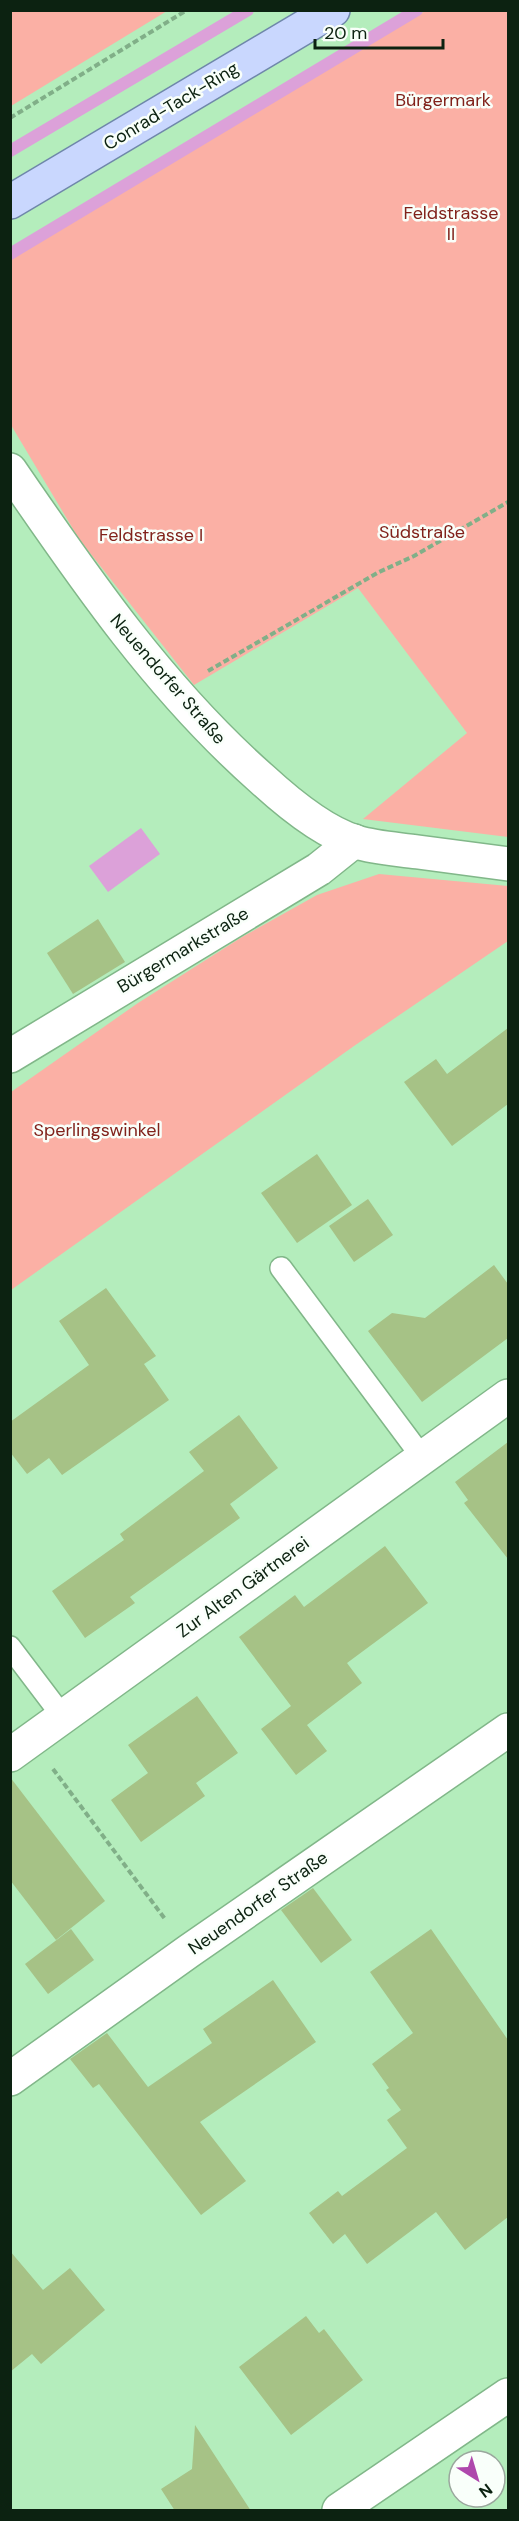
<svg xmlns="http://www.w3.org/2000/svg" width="519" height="2521" font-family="'DM Sans',sans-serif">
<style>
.green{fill:#fbb0a5}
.water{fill:#dca1d9}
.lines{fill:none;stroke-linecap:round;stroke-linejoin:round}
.stream{stroke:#dca1d9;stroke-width:12}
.building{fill:#a6c286}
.lane-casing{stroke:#81b789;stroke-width:24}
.street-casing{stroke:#81b789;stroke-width:36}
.primary-casing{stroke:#6f87aa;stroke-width:36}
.path{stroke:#81af88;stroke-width:4;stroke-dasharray:6 3;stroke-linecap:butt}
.lane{stroke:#fff;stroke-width:21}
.street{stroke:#fff;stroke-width:33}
.primary{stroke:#c9d7fe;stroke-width:33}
.labels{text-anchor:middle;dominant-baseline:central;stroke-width:5;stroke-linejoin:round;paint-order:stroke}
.park-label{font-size:18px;fill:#81221b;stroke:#f9fffa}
.street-label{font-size:18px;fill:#0c2211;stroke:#f9fffa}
</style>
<rect width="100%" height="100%" fill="#b4edbc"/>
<!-- green -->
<g class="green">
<path d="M 11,10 L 167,10 L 167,11 L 11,106 Z"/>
<path d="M 425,11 L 508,11 L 508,837 L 363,819 L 467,733 L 358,588 L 194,685 L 79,539 L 11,425 L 11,258 Z"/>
<path d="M 379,874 L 508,886 L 508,941 L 354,1046 L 11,1290 L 11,1092 L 138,1003 L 242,937 L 317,895 Z"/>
</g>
<!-- water -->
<path class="water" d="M 141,828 L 160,854 L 108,892 L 89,866 Z"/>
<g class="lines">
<!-- stream -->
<g class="stream">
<path d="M 10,151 L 248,10"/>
<path d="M 10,254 L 417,10"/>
</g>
</g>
<!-- building -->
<g class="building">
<path d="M 98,919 L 125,962 L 73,994 L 47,953 Z"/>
<path d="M 508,1028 L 508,1104 L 452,1146 L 404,1082 L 436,1059 L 447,1074 Z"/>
<path d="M 317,1154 L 352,1205 L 297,1243 L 261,1193 Z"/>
<path d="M 368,1199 L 393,1235 L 354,1262 L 329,1226 Z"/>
<path d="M 494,1265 L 508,1284 L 508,1338 L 422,1402 L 368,1331 L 392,1313 L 425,1318 Z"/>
<path d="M 106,1288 L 156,1356 L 144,1364 L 169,1400 L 62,1475 L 49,1458 L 27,1474 L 10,1452 L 10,1422 L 89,1365 L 59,1321 Z"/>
<path d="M 239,1415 L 278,1468 L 230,1504 L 240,1518 L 130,1597 L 135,1603 L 85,1638 L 52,1591 L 124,1540 L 120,1534 L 204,1471 L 189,1452 Z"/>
<path d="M 508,1442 L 508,1559 L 464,1503 L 468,1500 L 455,1482 Z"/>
<path d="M 385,1546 L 428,1603 L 347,1663 L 362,1683 L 307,1725 L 327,1751 L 296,1775 L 261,1729 L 291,1706 L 239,1637 L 295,1595 L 304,1607 Z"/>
<path d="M 197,1696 L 238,1753 L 196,1783 L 205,1796 L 141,1842 L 111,1800 L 148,1773 L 128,1745 Z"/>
<path d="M 10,1777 L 105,1901 L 56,1940 L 10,1880 Z"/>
<path d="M 313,1888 L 352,1940 L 321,1963 L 281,1910 Z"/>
<path d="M 71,1929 L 94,1960 L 48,1994 L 25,1964 Z"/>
<path d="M 431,1929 L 508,2040 L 508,2217 L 465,2250 L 436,2212 L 367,2264 L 345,2234 L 333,2244 L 309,2213 L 338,2191 L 342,2196 L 407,2148 L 387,2120 L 401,2110 L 386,2090 L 389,2088 L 372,2064 L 413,2033 L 370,1972 Z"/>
<path d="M 273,1980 L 316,2042 L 200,2122 L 246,2181 L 201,2215 L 99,2084 L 93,2088 L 70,2059 L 107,2033 L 148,2087 L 212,2043 L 203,2029 Z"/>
<path d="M 10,2251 L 43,2290 L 70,2268 L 105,2310 L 41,2364 L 32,2354 L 10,2372 Z"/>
<path d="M 306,2316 L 319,2333 L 324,2329 L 363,2380 L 291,2435 L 239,2367 Z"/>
<path d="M 195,2425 L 251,2511 L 175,2511 L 161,2489 L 192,2469 Z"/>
</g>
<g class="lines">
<defs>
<g id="lane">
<path d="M 281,1268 L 422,1457"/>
<path d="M 10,1647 L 63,1717"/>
</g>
<g id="street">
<path d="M 10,470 C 86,581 161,690 262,779 C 287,802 323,832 356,842 C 376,848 397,849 418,852 C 448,856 478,860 508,864"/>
<path d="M 10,1056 L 319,869 L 354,841"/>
<path d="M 10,1755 L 508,1396"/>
<path d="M 10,2079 L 189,1951 L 508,1730"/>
<path d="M 339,2510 L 508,2395"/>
</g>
<path id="primary" d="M 10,202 L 333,10"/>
</defs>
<!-- lane casing -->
<use href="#lane" class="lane-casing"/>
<!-- street casing -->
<use href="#street" class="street-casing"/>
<!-- primary casing -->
<use href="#primary" class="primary-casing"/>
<!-- path -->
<g class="path">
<path d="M 10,118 L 187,10"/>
<path d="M 208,671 L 379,572 L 414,556 L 508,502"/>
<path d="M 53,1769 L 165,1919"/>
</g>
<!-- lane -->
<use href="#lane" class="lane"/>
<!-- street -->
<use href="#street" class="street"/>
<!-- primary -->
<use href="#primary" class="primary"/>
</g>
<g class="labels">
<!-- park labels -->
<g class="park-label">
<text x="443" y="100">Bürgermark</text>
<text x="451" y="213">Feldstrasse<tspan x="451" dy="21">II</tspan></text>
<text x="422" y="532">Südstraße</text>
<text x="151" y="535">Feldstrasse I</text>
<text x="97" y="1130">Sperlingswinkel</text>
</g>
<!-- street labels -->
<g class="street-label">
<text transform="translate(171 106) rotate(-31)">Conrad-Tack-Ring</text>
<text transform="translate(168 679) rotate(49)">Neuendorfer Straße</text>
<text transform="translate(183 950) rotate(-31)">Bürgermarkstraße</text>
<text transform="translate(243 1587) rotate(-36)">Zur Alten Gärtnerei</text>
<text transform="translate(258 1903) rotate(-35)">Neuendorfer Straße</text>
</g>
</g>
<!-- border -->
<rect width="519" height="2521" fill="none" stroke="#0c2211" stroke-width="24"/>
<!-- north arrow -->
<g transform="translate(477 2479) rotate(143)"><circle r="28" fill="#f9fffa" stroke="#9aa79d" stroke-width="1.5"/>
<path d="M0-4.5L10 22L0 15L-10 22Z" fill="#ae48ac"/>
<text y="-9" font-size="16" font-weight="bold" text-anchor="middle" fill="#0c2211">N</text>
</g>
<!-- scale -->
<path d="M315 39v9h128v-9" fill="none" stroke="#0c2211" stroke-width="3"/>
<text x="324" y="39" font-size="18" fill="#0c2211" stroke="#f9fffa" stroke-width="4.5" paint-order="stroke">20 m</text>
</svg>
